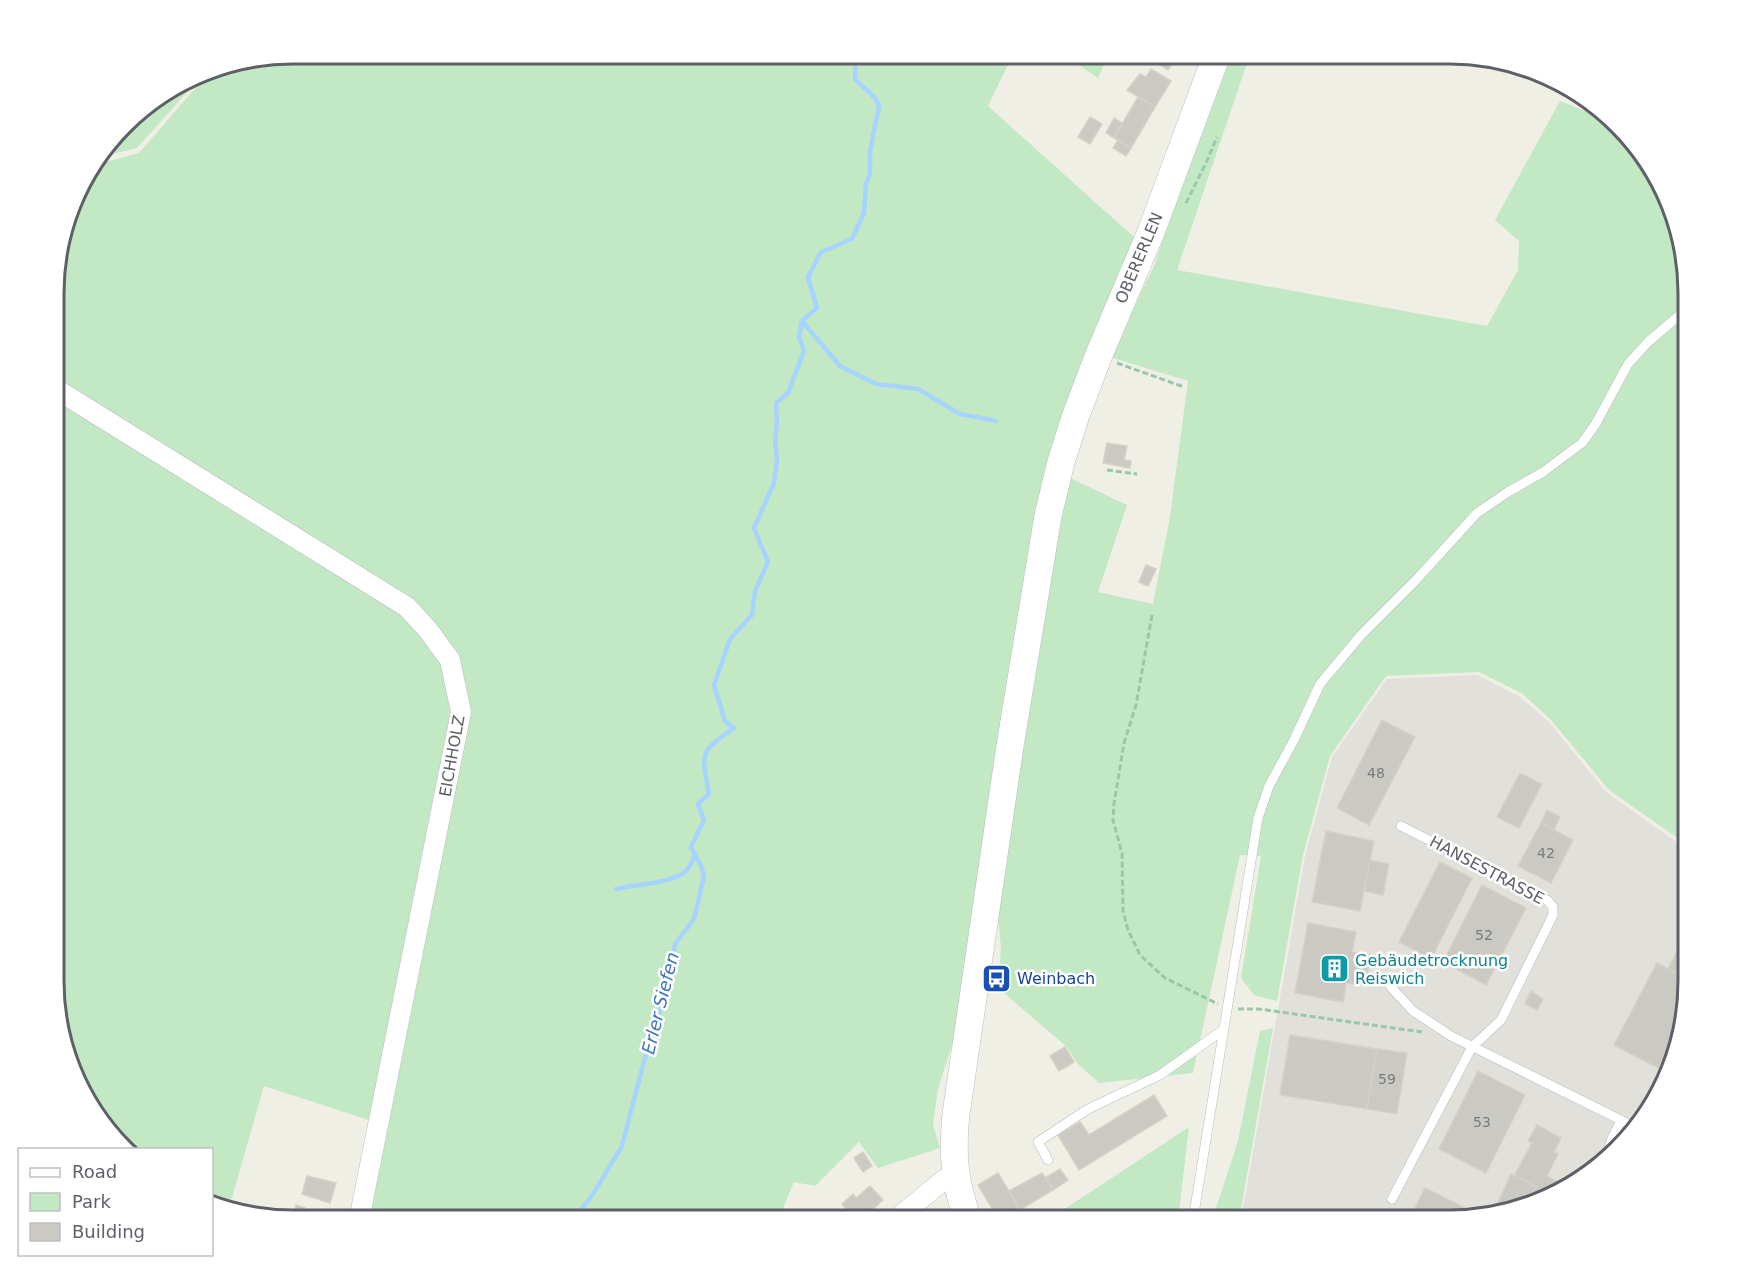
<svg xmlns="http://www.w3.org/2000/svg" width="1743" height="1274" font-family="'DejaVu Sans',sans-serif">
<style>
.industrial{fill:#e1e0da}
.green{fill:#c2e8c4}
.lines{fill:none;stroke-linecap:round;stroke-linejoin:round}
.stream{stroke:#a7d3ff;stroke-width:4.5}
.building{fill:#cbc9c3;stroke:#d5d1c4;stroke-width:1.5}
.lane-casing{stroke:#b8bbc0;stroke-width:10}
.street-casing{stroke:#b8bbc0;stroke-width:21}
.secondary-casing{stroke:#b9bcc2;stroke-width:28}
.path{stroke:#99c7a9;stroke-width:3;stroke-dasharray:6 3;stroke-linecap:butt}
.lane{stroke:#fff;stroke-width:9}
.street{stroke:#fff;stroke-width:20}
.secondary{stroke:#fff;stroke-width:27}
.labels{text-anchor:middle;dominant-baseline:central;stroke-width:5;stroke-linejoin:round;paint-order:stroke}
.number-label{font-size:14px;fill:#787b7e}
.street-label{font-size:16px;fill:#5d6167;stroke:#fff}
.culture-label{font-size:16px;fill:#0d838f;stroke:#fff;text-anchor:start}
.transit-label{font-size:16px;fill:#164399;stroke:#fff;text-anchor:start}
.water-label{font-size:18px;font-style:italic;fill:#4076c0;stroke:#fff}
.rim{fill:none;stroke:#5d6167;stroke-width:3}
</style>
<rect width="100%" height="100%" fill="#f0efe6"/>
<!-- industrial -->
<path class="industrial" d="M 1477,675 L 1520,697 L 1549,722 L 1606,792 L 1689,851 L 1689,996 L 1671,1072 L 1639,1127 L 1556,1195 L 1450,1220 L 1241,1220 L 1305,856 L 1332,757 L 1387,679 Z"/>
<!-- green -->
<g class="green">
<path d="M 294,54 L 1013,54 L 988,106 L 1135,238 L 1095,339 L 956,1032 L 938,1089 L 933,1125 L 940,1148 L 878,1168 L 859,1142 L 815,1186 L 794,1182 L 778,1220 L 367,1220 L 464,711 L 431,629 L 56,385 L 56,263 L 79,187 L 99,161 L 102,163 L 139,153 L 211,70 Z"/>
<path d="M 1063,54 L 1109,54 L 1098,78 Z"/>
<path d="M 1226,54 L 1250,54 L 1177,270 L 1487,326 L 1518,270 L 1519,241 L 1495,220 L 1560,101 L 1609,120 L 1664,187 L 1689,278 L 1689,846 L 1609,790 L 1552,721 L 1523,694 L 1479,672 L 1386,676 L 1330,756 L 1303,855 L 1277,1001 L 1254,995 L 1241,978 L 1261,856 L 1240,855 L 1193,1073 L 1099,1083 L 1078,1064 L 1066,1046 L 998,988 L 1001,948 L 998,916 L 1051,554 L 1066,476 L 1127,505 L 1098,592 L 1153,604 L 1170,517 L 1188,381 L 1110,357 L 1154,266 Z"/>
<path d="M 202,72 L 205,72 L 137,148 L 103,156 L 135,114 Z"/>
<path d="M 56,392 L 405,611 L 447,662 L 458,712 L 378,1123 L 264,1086 L 229,1208 L 212,1204 L 212,1150 L 129,1149 L 86,1100 L 56,1011 Z"/>
<path d="M 1273,1028 L 1239,1220 L 1212,1220 L 1238,1141 L 1260,1031 Z"/>
<path d="M 1189,1127 L 1178,1220 L 1048,1220 Z"/>
</g>
<g class="lines">
<!-- stream -->
<g class="stream">
<path d="M 802,321 L 840,366 L 876,384 L 918,389 L 960,414 L 996,421"/>
<path d="M 616,889 C 636,884 671,884 686,871 C 690,867 693,859 695,854"/>
<path d="M 573,1220 L 593,1194 L 622,1146 L 644,1061 L 667,990 L 675,944 L 694,919 L 704,876 L 701,866 L 691,847 L 704,820 L 698,804 L 709,794 C 701,752 699,753 734,728 L 725,721 L 714,685 L 730,639 L 752,615 L 755,591 L 768,562 L 754,528 L 774,483 L 777,461 L 775,440 L 777,424 L 776,403 L 788,393 L 804,351 L 799,337 L 802,321 L 817,308 L 808,277 L 821,252 L 852,239 L 864,213 L 866,184 L 870,174 L 870,151 L 879,106 L 876,99 L 855,79 L 856,54"/>
</g>
</g>
<!-- building -->
<g class="building">
<path d="M 1178,54 L 1193,54 L 1191,61 L 1178,56 Z"/>
<path d="M 1160,55 L 1173,62 L 1168,70 L 1155,62 Z"/>
<path d="M 1151,69 L 1171,81 L 1155,107 L 1127,90 L 1140,74 L 1146,77 Z"/>
<path d="M 1138,97 L 1155,107 L 1131,148 L 1114,138 Z"/>
<path d="M 1090,117 L 1102,124 L 1090,144 L 1078,137 Z"/>
<path d="M 1114,118 L 1122,123 L 1114,138 L 1106,133 Z"/>
<path d="M 1118,140 L 1131,148 L 1126,156 L 1113,148 Z"/>
<path d="M 1107,443 L 1127,446 L 1124,460 L 1131,461 L 1130,468 L 1103,463 Z"/>
<path d="M 1146,565 L 1156,569 L 1148,586 L 1139,582 Z"/>
<path d="M 1382,720 L 1415,737 L 1369,825 L 1337,808 Z"/>
<path d="M 1520,773 L 1542,784 L 1519,828 L 1497,817 Z"/>
<path d="M 1547,810 L 1560,817 L 1554,830 L 1541,823 Z"/>
<path d="M 1541,823 L 1573,840 L 1551,883 L 1518,866 Z"/>
<path d="M 1326,831 L 1374,841 L 1360,911 L 1312,902 Z"/>
<path d="M 1370,860 L 1389,864 L 1383,895 L 1364,891 Z"/>
<path d="M 1440,862 L 1472,878 L 1431,959 L 1399,942 Z"/>
<path d="M 1482,885 L 1526,908 L 1486,985 L 1443,962 Z"/>
<path d="M 1308,923 L 1356,932 L 1352,952 L 1371,955 L 1365,986 L 1346,983 L 1343,1002 L 1295,993 Z"/>
<path d="M 1689,929 L 1689,980 L 1668,969 Z"/>
<path d="M 1657,963 L 1689,980 L 1689,996 L 1683,1021 L 1658,1068 L 1614,1045 Z"/>
<path d="M 1531,991 L 1543,999 L 1537,1010 L 1525,1004 Z"/>
<path d="M 1290,1035 L 1377,1049 L 1367,1109 L 1280,1095 Z"/>
<path d="M 1065,1047 L 1074,1062 L 1059,1071 L 1050,1056 Z"/>
<path d="M 1377,1049 L 1407,1053 L 1397,1114 L 1367,1109 Z"/>
<path d="M 1478,1071 L 1525,1095 L 1486,1173 L 1439,1149 Z"/>
<path d="M 1154,1095 L 1167,1116 L 1079,1170 L 1058,1135 L 1080,1122 L 1089,1135 Z"/>
<path d="M 1537,1125 L 1561,1138 L 1554,1152 L 1558,1154 L 1547,1176 L 1563,1185 L 1556,1195 L 1553,1196 L 1514,1176 L 1532,1143 L 1528,1141 Z"/>
<path d="M 863,1152 L 872,1166 L 863,1172 L 854,1158 Z"/>
<path d="M 1060,1169 L 1068,1180 L 1053,1190 L 1045,1178 Z"/>
<path d="M 998,1173 L 1020,1210 L 1003,1220 L 999,1220 L 978,1185 Z"/>
<path d="M 1042,1173 L 1053,1190 L 1020,1210 L 1009,1191 Z"/>
<path d="M 1511,1174 L 1542,1190 L 1537,1200 L 1495,1209 Z"/>
<path d="M 307,1176 L 336,1183 L 330,1203 L 302,1194 Z"/>
<path d="M 870,1186 L 883,1200 L 861,1220 L 856,1220 L 842,1204 L 853,1194 L 856,1198 Z"/>
<path d="M 1425,1188 L 1473,1212 L 1471,1215 L 1450,1220 L 1409,1220 Z"/>
<path d="M 296,1205 L 305,1208 L 302,1220 L 292,1220 Z"/>
<path d="M 848,1211 L 856,1220 L 838,1220 Z"/>
</g>
<g class="lines">
<defs>
<g id="lane">
<path d="M 1390,986 L 1413,1011 L 1451,1036 L 1637,1128"/>
<path d="M 1608,1152 L 1612,1138 L 1621,1121"/>
<path d="M 1048,1160 L 1038,1142 L 1088,1109 L 1160,1075 L 1223,1030"/>
<path d="M 1392,1199 L 1472,1047 L 1501,1020 L 1553,915 L 1553,907 L 1547,900 L 1401,826"/>
<path d="M 1193,1220 L 1258,818 L 1269,786 L 1294,740 L 1320,684 L 1361,635 L 1416,580 L 1477,513 L 1508,492 L 1543,472 L 1582,443 L 1595,425 L 1628,364 L 1648,342 L 1689,307"/>
</g>
<g id="street">
<path d="M 56,389 L 407,607 L 428,630 L 450,660 L 461,712 L 359,1220"/>
<path d="M 895,1220 L 945,1179 L 956,1177"/>
</g>
<path id="secondary" d="M 968,1220 C 954,1180 952,1155 956,1114 L 1010,746 L 1048,516 L 1061,462 L 1076,415 L 1098,357 L 1151,232 L 1217,54"/>
</defs>
<!-- lane casing -->
<use href="#lane" class="lane-casing"/>
<!-- street casing -->
<use href="#street" class="street-casing"/>
<!-- secondary casing -->
<use href="#secondary" class="secondary-casing"/>
<!-- path -->
<g class="path">
<path d="M 1186,203 L 1206,163 L 1217,137"/>
<path d="M 1117,363 L 1184,387"/>
<path d="M 1107,470 L 1137,474"/>
<path d="M 1152,615 L 1136,705 L 1124,743 L 1114,804 L 1113,820 L 1122,853 L 1123,911 L 1128,930 L 1140,955 L 1165,978 L 1218,1004"/>
<path d="M 1238,1009 L 1259,1009 L 1422,1032"/>
</g>
<!-- lane -->
<use href="#lane" class="lane"/>
<!-- street -->
<use href="#street" class="street"/>
<!-- secondary -->
<use href="#secondary" class="secondary"/>
</g>
<!-- icons -->
<defs>
<symbol id="building-square" viewBox="-11 -11 22 22"><rect x="-9" y="-9" width="18" height="18" rx="4" fill="#0f9aa8" stroke="#fff"/><path d="M-4-6H4V6H1V3H-1V6H-4ZM-2.5-4.3h1.7v1.8h-1.7ZM.8-4.3h1.7v1.8H.8ZM-2.5-1h1.7V.8h-1.7ZM.8-1h1.7V.8H.8Z" fill="#fff"/></symbol>
<symbol id="bus-square" viewBox="-11 -11 22 22"><rect x="-9" y="-9" width="18" height="18" rx="4" fill="#1a4fb4" stroke="#fff"/><path d="M-5-6H5V4H4V6H2V4H-2V6H-4V4H-5ZM-3.5-4V0h7V-4ZM-3.5 1.2v1.5H-2V1.2ZM2 1.2v1.5H3.5V1.2Z" fill="#fff"/></symbol>
</defs>
<g fill-rule="evenodd">
<use href="#building-square" x="1318" y="952" width="33" height="33"/>
<use href="#bus-square" x="980" y="962" width="33" height="33"/>
</g>
<g class="labels">
<!-- number labels -->
<g class="number-label">
<text x="1376" y="773">48</text>
<text x="1546" y="853">42</text>
<text x="1484" y="935">52</text>
<text x="1387" y="1079">59</text>
<text x="1482" y="1122">53</text>
</g>
<!-- street labels -->
<g class="street-label">
<text transform="translate(1139 258) rotate(-67)">OBERERLEN</text>
<text transform="translate(452 756) rotate(-80)">EICHHOLZ</text>
<text transform="translate(1487 870) rotate(28)">HANSESTRASSE</text>
</g>
<!-- culture labels -->
<g class="culture-label">
<text x="1355" y="960">Gebäudetrocknung<tspan x="1355" dy="18">Reiswich</tspan></text>
</g>
<!-- transit labels -->
<g class="transit-label">
<text x="1017" y="978">Weinbach</text>
</g>
<!-- water labels -->
<g class="water-label">
<text transform="translate(660 1003) rotate(-76)">Erler Siefen</text>
</g>
</g>
<!-- crop -->
<path d="M0 0H1743V1274H0ZM293 64H1449A229 229 0 0 1 1678 293V981A229 229 0 0 1 1449 1210H293A229 229 0 0 1 64 981V293A229 229 0 0 1 293 64Z" fill="#fff" fill-rule="evenodd"/>
<path class="rim" d="M293 64H1449A229 229 0 0 1 1678 293V981A229 229 0 0 1 1449 1210H293A229 229 0 0 1 64 981V293A229 229 0 0 1 293 64Z"/>
<!-- legend -->
<rect x="18" y="1148" width="195" height="108" fill="#ffffff" stroke="#bec0c2" stroke-width="1.5"/>
<rect x="30" y="1168" width="30" height="9" fill="#ffffff" stroke="#bec0c2" stroke-width="1.5"/>
<text x="72" y="1178" font-size="18" fill="#5d6167">Road</text>
<rect x="30" y="1193" width="30" height="18" fill="#c2e8c4" stroke="#bec0c2" stroke-width="1.5"/>
<text x="72" y="1208" font-size="18" fill="#5d6167">Park</text>
<rect x="30" y="1223" width="30" height="18" fill="#cbc9c3" stroke="#bec0c2" stroke-width="1.5"/>
<text x="72" y="1238" font-size="18" fill="#5d6167">Building</text>
</svg>
